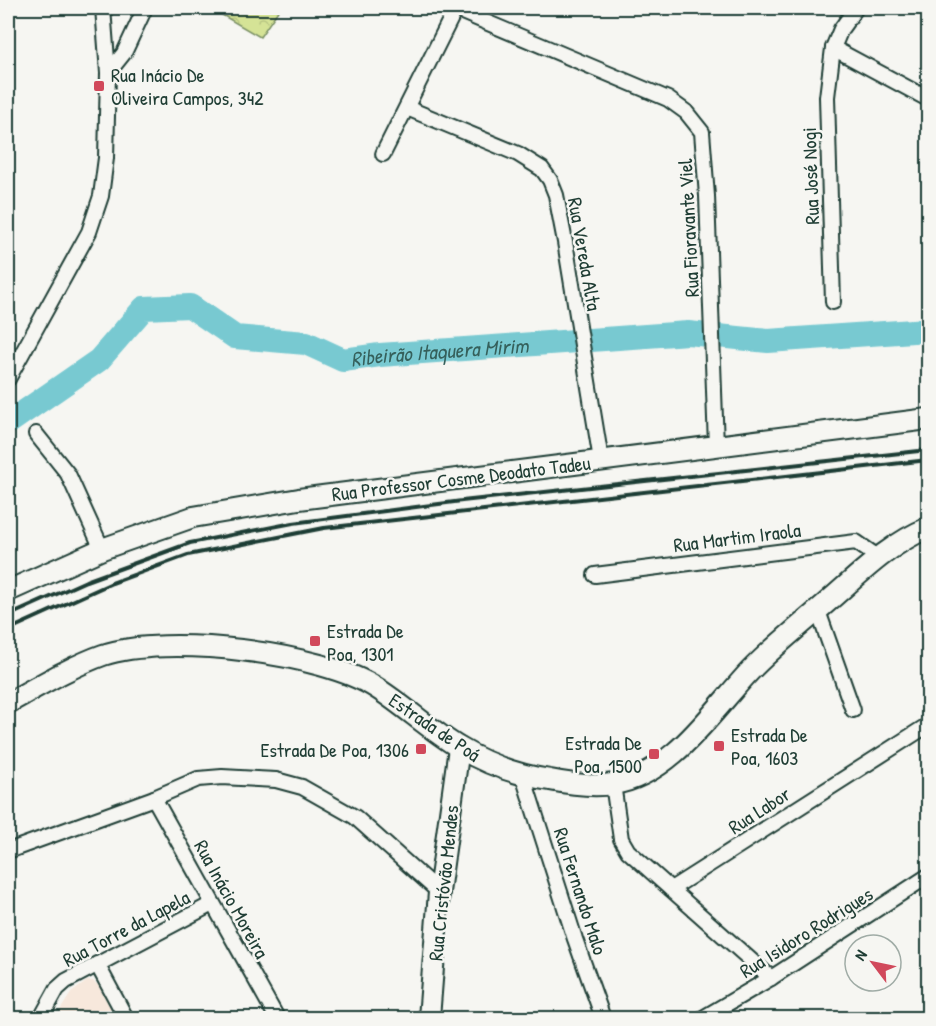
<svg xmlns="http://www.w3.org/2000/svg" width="936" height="1026" font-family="'Patrick Hand',sans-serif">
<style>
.built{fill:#f7e8dc}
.forest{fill:url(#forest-crowns);stroke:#7a9065;stroke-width:1.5}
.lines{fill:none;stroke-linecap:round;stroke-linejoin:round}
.river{stroke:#78c9d1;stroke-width:24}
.street-casing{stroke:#1f3d34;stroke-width:18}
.secondary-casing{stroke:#1f3d34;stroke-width:24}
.street{stroke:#f6f6f2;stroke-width:14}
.secondary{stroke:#f6f6f2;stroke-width:20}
.rail{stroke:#1f3d34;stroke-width:4}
.poi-dot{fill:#d1495b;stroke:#f6f6f2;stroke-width:2}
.labels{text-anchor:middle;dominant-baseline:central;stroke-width:5;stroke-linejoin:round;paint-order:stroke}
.poi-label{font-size:20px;fill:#1f3d34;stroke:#f6f6f2;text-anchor:start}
.street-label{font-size:20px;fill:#1f3d34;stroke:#f6f6f2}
.water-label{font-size:21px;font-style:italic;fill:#35605b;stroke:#f6f6f2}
</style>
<defs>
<pattern id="forest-crowns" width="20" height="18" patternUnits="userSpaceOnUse" patternTransform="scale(1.5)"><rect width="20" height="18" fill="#d5e396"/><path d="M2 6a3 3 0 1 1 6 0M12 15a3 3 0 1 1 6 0" fill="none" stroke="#b6c482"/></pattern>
</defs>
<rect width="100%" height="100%" fill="#f6f6f2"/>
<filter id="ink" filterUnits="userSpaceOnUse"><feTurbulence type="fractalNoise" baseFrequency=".0167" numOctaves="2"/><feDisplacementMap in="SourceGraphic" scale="12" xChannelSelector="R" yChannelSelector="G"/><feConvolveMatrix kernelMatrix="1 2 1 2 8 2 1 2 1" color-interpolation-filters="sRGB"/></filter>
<g filter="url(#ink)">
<!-- built -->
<path class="built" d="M 87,981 L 93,981 L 98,985 L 116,1018 L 55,1018 L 71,993 Z"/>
<!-- forest -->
<path class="forest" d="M 210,8 L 280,8 L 260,37 Z"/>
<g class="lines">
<!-- river -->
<path class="river" id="s1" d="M 8,423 L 99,360 L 144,308 L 190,306 L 235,337 L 306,343 L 343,360 L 380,355 L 688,333 L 768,341 L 928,330"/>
<defs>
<g id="street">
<path d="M 455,9 L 668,99 L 686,112 L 702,132 L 707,196 L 716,446"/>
<path d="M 833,48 L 928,99"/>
<path d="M 108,73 L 124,53 L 145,8"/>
<path d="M 407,108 L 518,154 L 542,169 L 550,180 L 556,195 L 565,242 L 601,460"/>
<path d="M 383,154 L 456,8"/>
<path d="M 833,302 L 827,97 L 833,48 L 841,29 L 856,8"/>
<path d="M 8,379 L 89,232 L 101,196 L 106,158 L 108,73 L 103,8"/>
<path d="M 36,434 L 68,474 L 102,549"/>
<path d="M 595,575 L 856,542 L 879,558"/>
<path d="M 818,611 L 853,710"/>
<path d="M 523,776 L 575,939 L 603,1018"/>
<path d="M 613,784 L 621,839 L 628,851 L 771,978"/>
<path d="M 154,798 L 277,1018"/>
<path d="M 8,851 L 154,798 L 198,779 L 222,777 L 276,780 L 302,787 L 355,817 L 439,892"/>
<path d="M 671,889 L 928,725"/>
<path d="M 97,964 L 126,1018"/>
<path d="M 41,1018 L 57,989 L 66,981 L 212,904"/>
<path d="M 703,1018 L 771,978 L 928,876"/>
</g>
<g id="secondary">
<path d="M 8,591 L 102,549 L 193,517 L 299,499 L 928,419"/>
<path d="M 8,703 C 37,687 72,666 103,655 C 165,634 323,652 378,689 C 406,707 431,731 460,748 C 488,765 517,775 550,780 C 570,784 593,787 613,784 C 671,776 713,710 750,671 C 771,649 795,630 818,610 C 853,581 886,545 928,528"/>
<path d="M 429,1018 L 439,892 L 459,748"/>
</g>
</defs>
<!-- street casing -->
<use href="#street" class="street-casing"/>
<!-- secondary casing -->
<use href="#secondary" class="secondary-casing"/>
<!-- street -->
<use href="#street" class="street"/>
<!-- secondary -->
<use href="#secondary" class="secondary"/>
<!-- rail -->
<g class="rail">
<path d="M 8,616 L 86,581 L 190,543 L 293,523 L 462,501 L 928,450"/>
<path d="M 8,630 L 112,583 L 188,555 L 324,528 L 928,460"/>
</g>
</g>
</g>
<!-- markers -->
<g class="poi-dot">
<rect x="93" y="80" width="12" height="12" rx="3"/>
<rect x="309" y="635" width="12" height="12" rx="3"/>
<rect x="713" y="740" width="12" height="12" rx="3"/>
<rect x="415" y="743" width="12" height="12" rx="3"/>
<rect x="648" y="748" width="12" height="12" rx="3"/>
</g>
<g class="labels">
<!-- poi labels -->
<g class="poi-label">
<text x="111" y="74">Rua Inácio De<tspan x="111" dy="23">Oliveira Campos, 342</tspan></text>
<text x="327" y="630">Estrada De<tspan x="327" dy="23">Poa, 1301</tspan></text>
<text x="731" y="734">Estrada De<tspan x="731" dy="23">Poa, 1603</tspan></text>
<text x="642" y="742" text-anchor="end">Estrada De<tspan x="642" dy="23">Poa, 1500</tspan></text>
<text x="409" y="749" text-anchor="end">Estrada De Poa, 1306</text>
</g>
<!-- street labels -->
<g class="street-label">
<text transform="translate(810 176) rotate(-92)">Rua José Nogi</text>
<text transform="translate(688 228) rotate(-93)">Rua Fioravante Viel</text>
<text transform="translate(585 254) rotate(80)">Rua Vereda Alta</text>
<text transform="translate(461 478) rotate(-7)">Rua Professor Cosme Deodato Tadeu</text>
<text transform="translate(737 537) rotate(-7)">Rua Martim Iraola</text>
<text transform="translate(435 727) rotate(34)">Estrada de Poá</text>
<text transform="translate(759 810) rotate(-33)">Rua Labor</text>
<text transform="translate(443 883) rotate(-84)">Rua Cristóvão Mendes</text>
<text transform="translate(581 891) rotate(72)">Rua Fernando Malo</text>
<text transform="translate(232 899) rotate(61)">Rua Inácio Moreira</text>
<text transform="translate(126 928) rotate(-28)">Rua Torre da Lapela</text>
<text transform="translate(806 932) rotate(-32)">Rua Isidoro Rodrigues</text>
</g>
<!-- water labels -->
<g class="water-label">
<text stroke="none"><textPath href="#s1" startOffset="489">Ribeirão Itaquera Mirim</textPath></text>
</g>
</g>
<!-- margin -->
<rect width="936" height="1026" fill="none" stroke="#f6f6f2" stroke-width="30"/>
<rect x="15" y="15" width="906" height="996" fill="none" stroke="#1f3d34" stroke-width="2" filter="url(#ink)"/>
<!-- north arrow -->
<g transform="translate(873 963) rotate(302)"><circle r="28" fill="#f6f6f2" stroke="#a0aca6" stroke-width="1.5"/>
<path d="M0-4.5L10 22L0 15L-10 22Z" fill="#d1495b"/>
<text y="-9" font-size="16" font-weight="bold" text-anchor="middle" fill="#1f3d34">N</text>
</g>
</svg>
